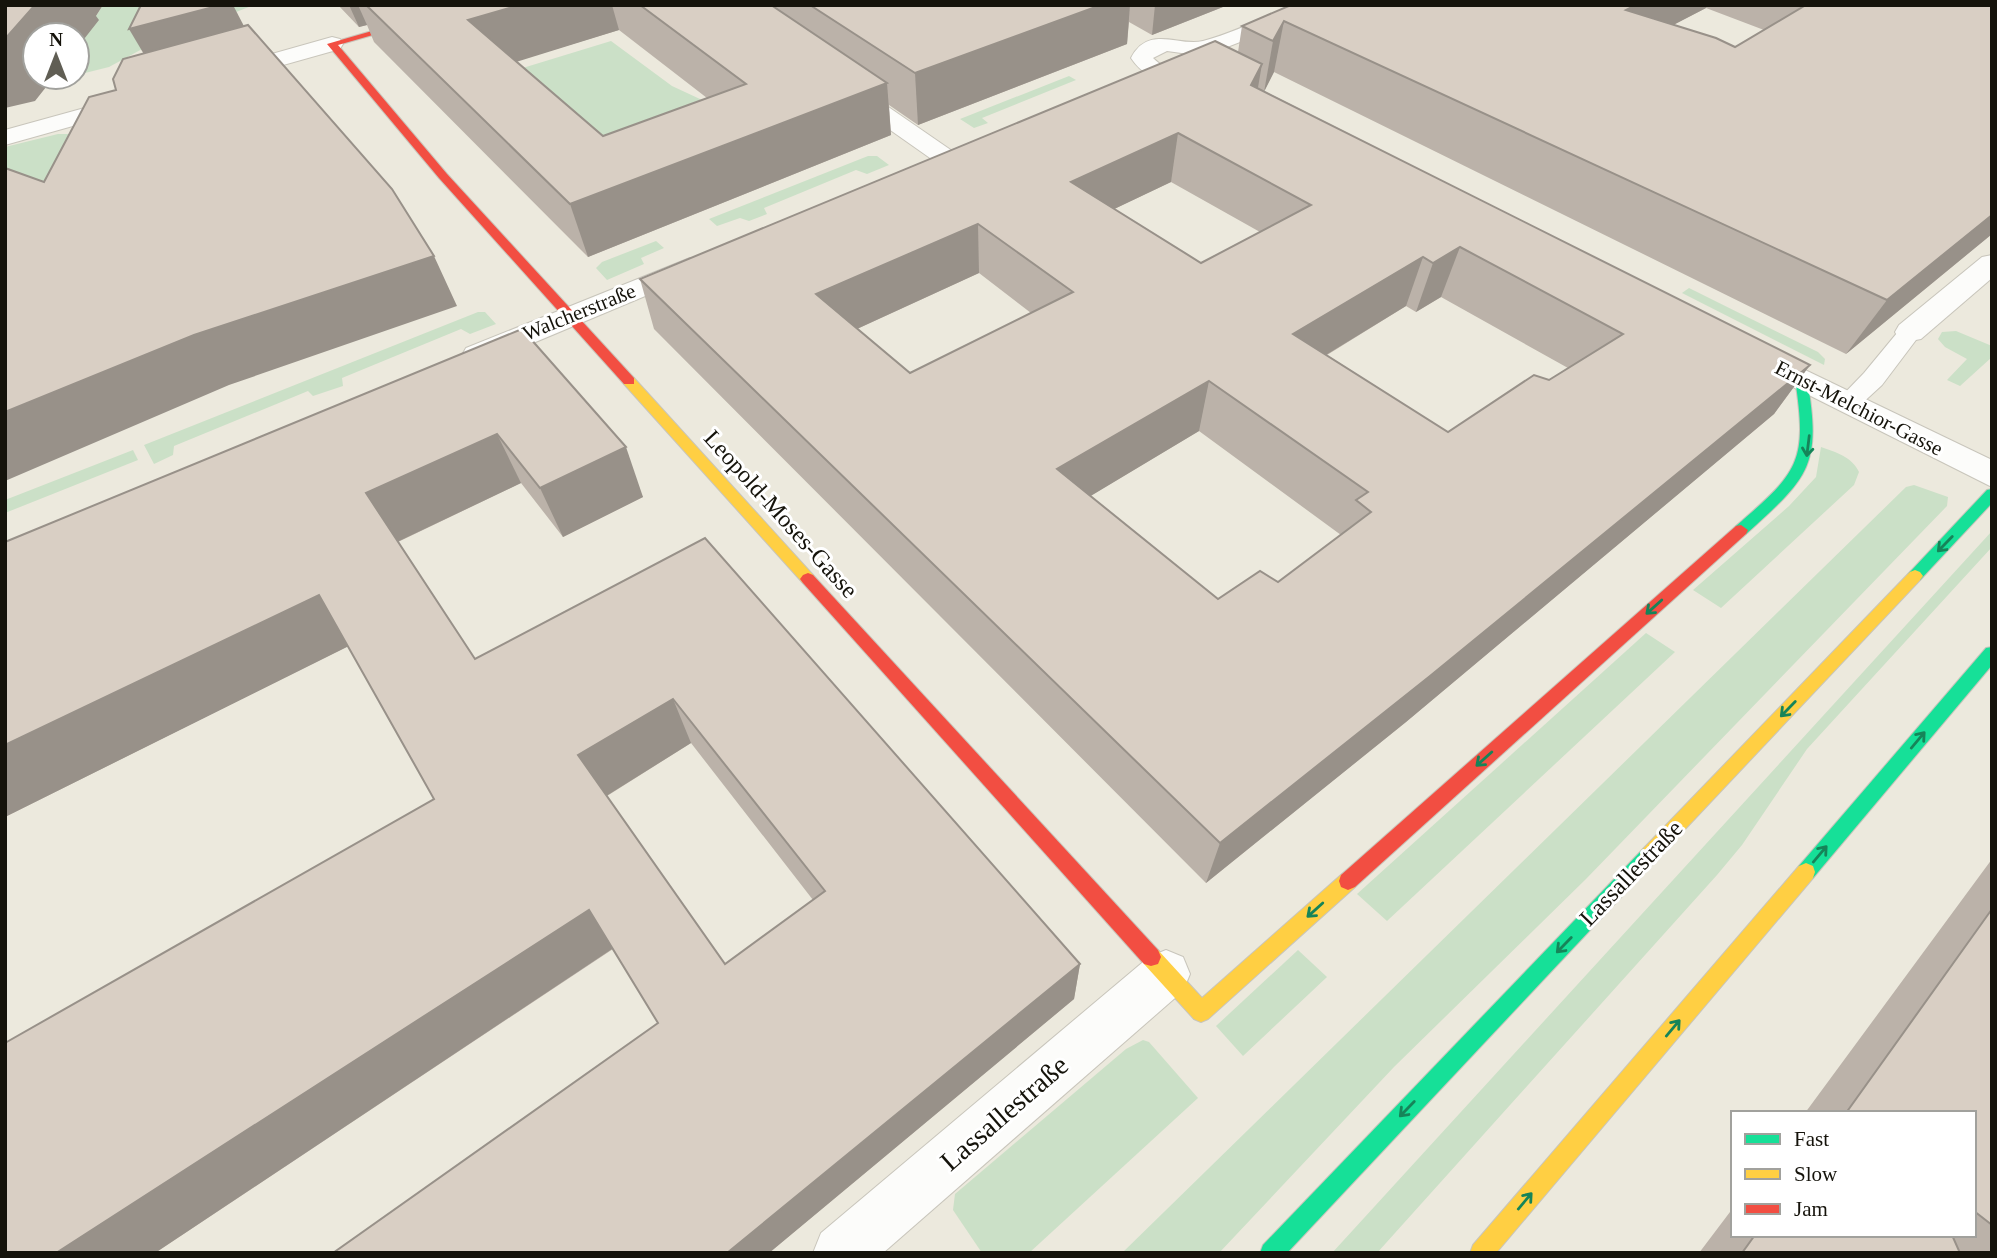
<svg xmlns="http://www.w3.org/2000/svg" width="1997" height="1258" font-family="'Times New Roman',serif">
<style>
.green{fill:#cbe0c7}
.lines{fill:none;stroke-linecap:round;stroke-linejoin:round}
.lane-casing{stroke:#c8c5bb;stroke-width:2}
.street-casing{stroke:#c8c5bb;stroke-width:2}
.fast-casing{stroke:#c8c5bb;stroke-width:2}
.slow-casing{stroke:#c8c5bb;stroke-width:2}
.jam-casing{stroke:#c8c5bb;stroke-width:2}
.lane{fill:#fcfcfa;fill-rule:evenodd}
.street{fill:#fcfcfa;fill-rule:evenodd}
.fast{fill:#16e098;fill-rule:evenodd}
.slow{fill:#ffcf43;fill-rule:evenodd}
.jam{fill:#f24e42;fill-rule:evenodd}
.wall{fill:#bbb2a9;fill-rule:evenodd}
.shaded-wall{fill:#989189}
.building{fill:#d9cfc4;stroke:#989189;stroke-width:2;fill-rule:evenodd}
.oneway{stroke:#168459}
.labels{text-anchor:middle;dominant-baseline:central;stroke-width:6;stroke-linejoin:round;paint-order:stroke}
.far-street-label{font-size:21px;fill:#15130b;stroke:#fff}
.street-label{font-size:24px;fill:#15130b;stroke:#fff}
.near-street-label{font-size:28px;fill:#15130b;stroke:#fff}
</style>
<rect width="100%" height="100%" fill="#ece9dd"/>
<!-- green -->
<g class="green">
<path d="M 103,5 L 254,5 L 144,48 L 109,67 L 77,75 L 77,65 L 85,55 L 77,55 L 77,47 Z"/>
<path d="M 611,41 L 672,86 L 715,106 L 755,136 L 618,189 L 579,153 L 506,73 Z"/>
<path d="M 1069,76 L 1076,80 L 982,118 L 988,123 L 974,128 L 960,119 Z"/>
<path d="M 58,134 L 76,134 L 60,181 L 5,192 L 5,147 Z"/>
<path d="M 868,156 L 877,156 L 889,165 L 867,174 L 856,170 L 764,208 L 767,214 L 749,221 L 740,218 L 717,226 L 709,219 Z"/>
<path d="M 656,241 L 664,248 L 641,258 L 644,264 L 607,280 L 596,268 L 602,262 Z"/>
<path d="M 1689,288 L 1818,352 L 1825,359 L 1824,365 L 1682,293 Z"/>
<path d="M 478,312 L 485,312 L 496,324 L 470,334 L 461,329 L 342,378 L 343,386 L 313,396 L 308,391 L 174,446 L 173,455 L 154,464 L 144,445 Z"/>
<path d="M 1956,331 L 1992,346 L 1992,357 L 1960,386 L 1947,380 L 1967,359 L 1945,347 L 1938,339 L 1942,332 Z"/>
<path d="M 1821,447 C 1836,452 1852,457 1859,472 L 1854,485 L 1721,608 L 1693,590 L 1789,506 L 1816,477 Z"/>
<path d="M 133,450 L 138,460 L 5,513 L 5,500 Z"/>
<path d="M 1914,485 L 1948,497 L 1947,506 L 1586,879 L 1394,1067 L 1219,1253 L 1122,1253 L 1906,487 Z"/>
<path d="M 1992,531 L 1992,547 L 1807,749 L 1742,845 L 1717,875 L 1377,1253 L 1332,1253 Z"/>
<path d="M 1646,633 L 1675,652 L 1387,921 L 1357,894 Z"/>
<path d="M 1298,950 L 1327,977 L 1243,1056 L 1216,1026 Z"/>
<path d="M 1143,1040 L 1149,1042 L 1198,1098 L 1029,1253 L 982,1253 L 953,1210 L 955,1194 L 1126,1049 Z"/>
</g>
<g class="lines">
<defs>
<path id="lane" d="M 1910,325 L 1918,327 L 1922,332 L 1882,385 L 1857,408 L 1839,408 L 1836,402 L 1864,373 L 1902,327 Z"/>
<g id="street">
<path d="M 1294,5 L 1325,5 L 1322,10 L 1217,51 L 1224,61 C 1202,94 1152,90 1131,58 C 1148,24 1179,47 1203,41 C 1234,33 1265,17 1294,5 ZM 1167,51 L 1196,55 L 1201,61 C 1187,75 1167,72 1153,58 Z"/>
<path d="M 332,37 L 340,39 L 343,44 L 340,49 L 230,80 L 222,78 L 218,73 L 222,68 Z"/>
<path d="M 847,82 L 855,84 L 958,155 L 962,160 L 958,165 L 940,165 L 839,94 L 835,89 L 839,84 Z"/>
<path d="M 128,96 L 137,98 L 140,103 L 137,108 L 5,145 L 5,130 Z"/>
<path d="M 1992,255 L 1992,278 L 1921,339 L 1910,341 L 1899,339 L 1895,332 L 1899,325 L 1982,257 Z"/>
<path d="M 690,258 L 700,261 L 704,267 L 700,273 L 488,362 L 477,365 L 466,362 L 462,355 L 466,348 Z"/>
<path d="M 1772,354 L 1992,460 L 1992,487 L 1761,371 L 1756,364 L 1761,357 Z"/>
<path d="M 1166,950 L 1183,957 L 1190,974 L 1183,991 L 883,1253 L 813,1253 L 821,1233 L 1149,957 Z"/>
</g>
<g id="fast">
<path d="M 1801,375 L 1807,379 C 1822,466 1809,477 1746,534 L 1736,534 L 1734,530 L 1736,526 C 1798,472 1808,463 1795,379 Z"/>
<path d="M 1992,489 L 1992,503 L 1920,580 L 1910,580 L 1907,576 L 1910,572 L 1987,490 Z"/>
<path d="M 1992,647 L 1992,665 L 1813,878 L 1806,881 L 1799,878 L 1797,872 L 1799,866 L 1986,648 Z"/>
<path d="M 1649,847 L 1655,849 L 1658,855 L 1655,861 L 1287,1253 L 1260,1253 L 1263,1245 L 1643,849 Z"/>
</g>
<g id="slow">
<path d="M 629,377 L 634,378 L 813,575 L 816,579 L 813,583 L 803,583 L 624,384 L 623,381 Z"/>
<path d="M 1915,570 L 1920,572 L 1923,576 L 1920,580 L 1655,861 L 1649,863 L 1643,861 L 1640,855 L 1643,849 L 1910,572 Z"/>
<path d="M 1806,863 L 1813,866 L 1815,872 L 1813,878 L 1496,1253 L 1470,1253 L 1473,1245 L 1799,866 Z"/>
<path d="M 1348,872 L 1355,875 L 1357,881 L 1355,887 L 1208,1019 L 1201,1022 L 1194,1019 L 1144,964 L 1141,957 L 1144,950 L 1151,948 L 1158,950 L 1202,998 L 1341,875 Z"/>
</g>
<g id="jam">
<path d="M 462,5 L 477,5 L 338,45 L 447,174 L 634,378 L 634,384 L 624,384 L 439,178 L 327,44 Z"/>
<path d="M 1741,525 L 1748,530 L 1746,534 L 1355,887 L 1348,890 L 1341,887 L 1339,881 L 1341,875 L 1736,526 Z"/>
<path d="M 808,573 L 813,575 L 1158,950 L 1161,957 L 1158,964 L 1151,966 L 1144,964 L 803,583 L 800,579 L 803,575 Z"/>
</g>
</defs>
<!-- lane casing -->
<use href="#lane" class="lane-casing"/>
<!-- street casing -->
<use href="#street" class="street-casing"/>
<!-- fast casing -->
<use href="#fast" class="fast-casing"/>
<!-- slow casing -->
<use href="#slow" class="slow-casing"/>
<!-- jam casing -->
<use href="#jam" class="jam-casing"/>
<!-- lane -->
<use href="#lane" class="lane"/>
<!-- street -->
<use href="#street" class="street"/>
<!-- fast -->
<use href="#fast" class="fast"/>
<!-- slow -->
<use href="#slow" class="slow"/>
<!-- jam -->
<use href="#jam" class="jam"/>
</g>
<!-- wall -->
<g class="wall">
<path d="M 338,5 L 1228,5 L 1152,35 L 1129,22 L 1127,44 L 918,125 L 889,105 L 891,135 L 588,257 L 374,42 L 367,25 L 359,27 ZM 619,30 L 707,98 L 603,136 L 516,61 Z"/>
<path d="M 1291,5 L 1992,5 L 1992,234 L 1846,354 L 1274,72 L 1264,91 L 1810,365 L 1774,414 L 1406,722 L 1206,883 L 654,329 L 640,279 L 1238,52 L 1242,26 ZM 1706,8 L 1764,30 L 1735,47 L 1673,25 ZM 1171,182 L 1260,232 L 1201,263 L 1114,209 ZM 979,273 L 1031,313 L 910,373 L 857,329 ZM 1441,297 L 1568,368 L 1549,380 L 1448,432 L 1327,355 L 1406,306 L 1416,312 ZM 1199,431 L 1341,535 L 1278,582 L 1218,599 L 1090,496 Z"/>
<path d="M 522,329 L 643,497 L 563,537 L 521,483 L 398,542 L 475,659 L 705,538 L 1080,964 L 1074,999 L 769,1253 L 333,1253 L 658,1023 L 613,949 L 155,1253 L 5,1253 L 434,799 L 348,646 L 5,817 ZM 691,743 L 813,900 L 725,964 L 607,796 Z"/>
<path d="M 1992,859 L 1992,1253 L 1699,1253 L 1733,1208 L 1733,1235 L 1974,1235 L 1974,1113 L 1805,1113 Z"/>
</g>
<!-- shaded-wall -->
<g class="shaded-wall">
<path d="M 35,5 L 103,5 L 96,16 L 99,20 L 77,48 L 77,35 L 35,35 L 35,77 L 54,77 L 35,101 L 5,108 L 5,39 Z"/>
<path d="M 221,5 L 233,5 L 259,55 L 161,83 L 129,29 Z"/>
<path d="M 349,5 L 358,5 L 367,25 L 359,27 Z"/>
<path d="M 520,5 L 612,5 L 619,30 L 487,71 L 468,20 Z"/>
<path d="M 1101,5 L 1130,5 L 1127,44 L 918,125 L 915,73 Z"/>
<path d="M 1155,5 L 1228,5 L 1152,35 Z"/>
<path d="M 1636,5 L 1707,5 L 1706,8 L 1604,61 L 1626,10 Z"/>
<path d="M 1284,21 L 1274,72 L 1264,92 L 1273,41 Z"/>
<path d="M 1262,64 L 1254,111 L 1251,85 Z"/>
<path d="M 887,83 L 891,135 L 588,257 L 570,204 Z"/>
<path d="M 1178,133 L 1171,182 L 1068,231 L 1071,182 Z"/>
<path d="M 1992,215 L 1992,234 L 1846,354 L 1887,300 Z"/>
<path d="M 978,224 L 979,273 L 824,344 L 816,294 Z"/>
<path d="M 1460,247 L 1441,297 L 1416,312 L 1433,263 Z"/>
<path d="M 434,256 L 457,306 L 229,385 L 5,481 L 5,412 L 194,335 Z"/>
<path d="M 1423,257 L 1406,306 L 1280,383 L 1293,334 Z"/>
<path d="M 1810,365 L 1774,414 L 1406,722 L 1206,883 L 1220,843 Z"/>
<path d="M 1209,381 L 1199,431 L 1054,518 L 1057,469 Z"/>
<path d="M 497,434 L 521,483 L 397,542 L 366,493 Z"/>
<path d="M 626,447 L 643,497 L 563,537 L 540,488 Z"/>
<path d="M 319,595 L 355,643 L 5,817 L 5,745 Z"/>
<path d="M 673,699 L 691,743 L 603,798 L 578,755 Z"/>
<path d="M 589,910 L 615,947 L 155,1253 L 56,1253 Z"/>
<path d="M 1080,964 L 1074,999 L 769,1253 L 727,1253 Z"/>
</g>
<!-- building -->
<g class="building">
<path d="M 5,5 L 35,5 L 5,39 Z"/>
<path d="M 141,5 L 221,5 L 129,29 Z"/>
<path d="M 366,5 L 520,5 L 468,20 L 603,136 L 746,84 L 640,5 L 771,5 L 887,83 L 570,204 Z"/>
<path d="M 810,5 L 1101,5 L 915,73 Z"/>
<path d="M 1291,5 L 1636,5 L 1626,10 L 1716,38 L 1735,47 L 1806,5 L 1992,5 L 1992,215 L 1887,300 L 1284,21 L 1273,41 L 1242,26 Z"/>
<path d="M 248,25 L 392,189 L 434,256 L 194,335 L 5,412 L 5,168 L 44,182 L 89,97 L 116,90 L 113,79 L 123,59 Z"/>
<path d="M 1215,41 L 1262,64 L 1251,85 L 1810,365 L 1430,676 L 1220,843 L 640,279 ZM 1178,133 L 1311,205 L 1201,263 L 1071,182 ZM 978,224 L 1073,292 L 910,373 L 816,294 ZM 1460,247 L 1623,334 L 1549,380 L 1534,375 L 1448,432 L 1293,334 L 1423,257 L 1433,263 ZM 1209,381 L 1368,492 L 1356,500 L 1371,512 L 1278,582 L 1260,571 L 1218,599 L 1057,469 Z"/>
<path d="M 522,329 L 626,447 L 540,488 L 497,434 L 366,493 L 475,659 L 705,538 L 1080,964 L 727,1253 L 333,1253 L 658,1023 L 589,910 L 56,1253 L 5,1253 L 5,1043 L 434,799 L 319,595 L 5,745 L 5,542 ZM 673,699 L 825,891 L 725,964 L 578,755 Z"/>
<path d="M 1992,909 L 1992,1225 L 1974,1211 L 1974,1113 L 1846,1113 Z"/>
<path d="M 1755,1235 L 1952,1235 L 1960,1253 L 1742,1253 Z"/>
</g>
<!-- one-way arrows -->
<defs><path id="oneway-shaft" d="M-6 0H5M1.5-3L5.5 0L1.5 3" fill="none" stroke-width="1.6" stroke-linecap="round" stroke-linejoin="round" transform="scale(1.75)"/></defs>
<g class="oneway">
<use href="#oneway-shaft" transform="translate(1808 446) rotate(97)"/>
<use href="#oneway-shaft" transform="translate(1945 544) rotate(134)"/>
<use href="#oneway-shaft" transform="translate(1654 607) rotate(138)"/>
<use href="#oneway-shaft" transform="translate(1788 709) rotate(134)"/>
<use href="#oneway-shaft" transform="translate(1918 740) rotate(-50)"/>
<use href="#oneway-shaft" transform="translate(1484 759) rotate(138)"/>
<use href="#oneway-shaft" transform="translate(1820 854) rotate(-50)"/>
<use href="#oneway-shaft" transform="translate(1315 910) rotate(138)"/>
<use href="#oneway-shaft" transform="translate(1564 945) rotate(134)"/>
<use href="#oneway-shaft" transform="translate(1673 1028) rotate(-50)"/>
<use href="#oneway-shaft" transform="translate(1407 1109) rotate(134)"/>
<use href="#oneway-shaft" transform="translate(1525 1201) rotate(-50)"/>
</g>
<g class="labels">
<!-- far-street labels -->
<g class="far-street-label">
<text transform="translate(579 312) rotate(-22)">Walcherstraße</text>
<text transform="translate(1859 408) rotate(27)">Ernst-Melchior-Gasse</text>
</g>
<!-- street labels -->
<g class="street-label">
<text transform="translate(781 514) rotate(48)">Leopold-Moses-Gasse</text>
<text transform="translate(1631 873) rotate(-46)">Lassallestraße</text>
</g>
<!-- near-street labels -->
<g class="near-street-label">
<text transform="translate(1004 1113) rotate(-41)">Lassallestraße</text>
</g>
</g>
<!-- border -->
<rect width="1997" height="1258" fill="none" stroke="#15130b" stroke-width="14"/>
<!-- legend -->
<rect x="1731" y="1111" width="245" height="126" fill="#ffffff" stroke="#a1a19d" stroke-width="2"/>
<rect x="1745" y="1134" width="35" height="10" fill="#16e098" stroke="#a1a19d" stroke-width="2"/>
<text x="1794" y="1146" font-size="21" fill="#15130b">Fast</text>
<rect x="1745" y="1169" width="35" height="10" fill="#ffcf43" stroke="#a1a19d" stroke-width="2"/>
<text x="1794" y="1181" font-size="21" fill="#15130b">Slow</text>
<rect x="1745" y="1204" width="35" height="10" fill="#f24e42" stroke="#a1a19d" stroke-width="2"/>
<text x="1794" y="1216" font-size="21" fill="#15130b">Jam</text>
<!-- north arrow -->
<g transform="translate(56 56)"><circle r="33" fill="#ffffff" stroke="#a1a19d" stroke-width="2"/>
<path d="M0-5L12 26L0 18L-12 26Z" fill="#605e54"/>
<text y="-10" font-size="19" font-weight="bold" text-anchor="middle" fill="#15130b">N</text>
</g>
</svg>
